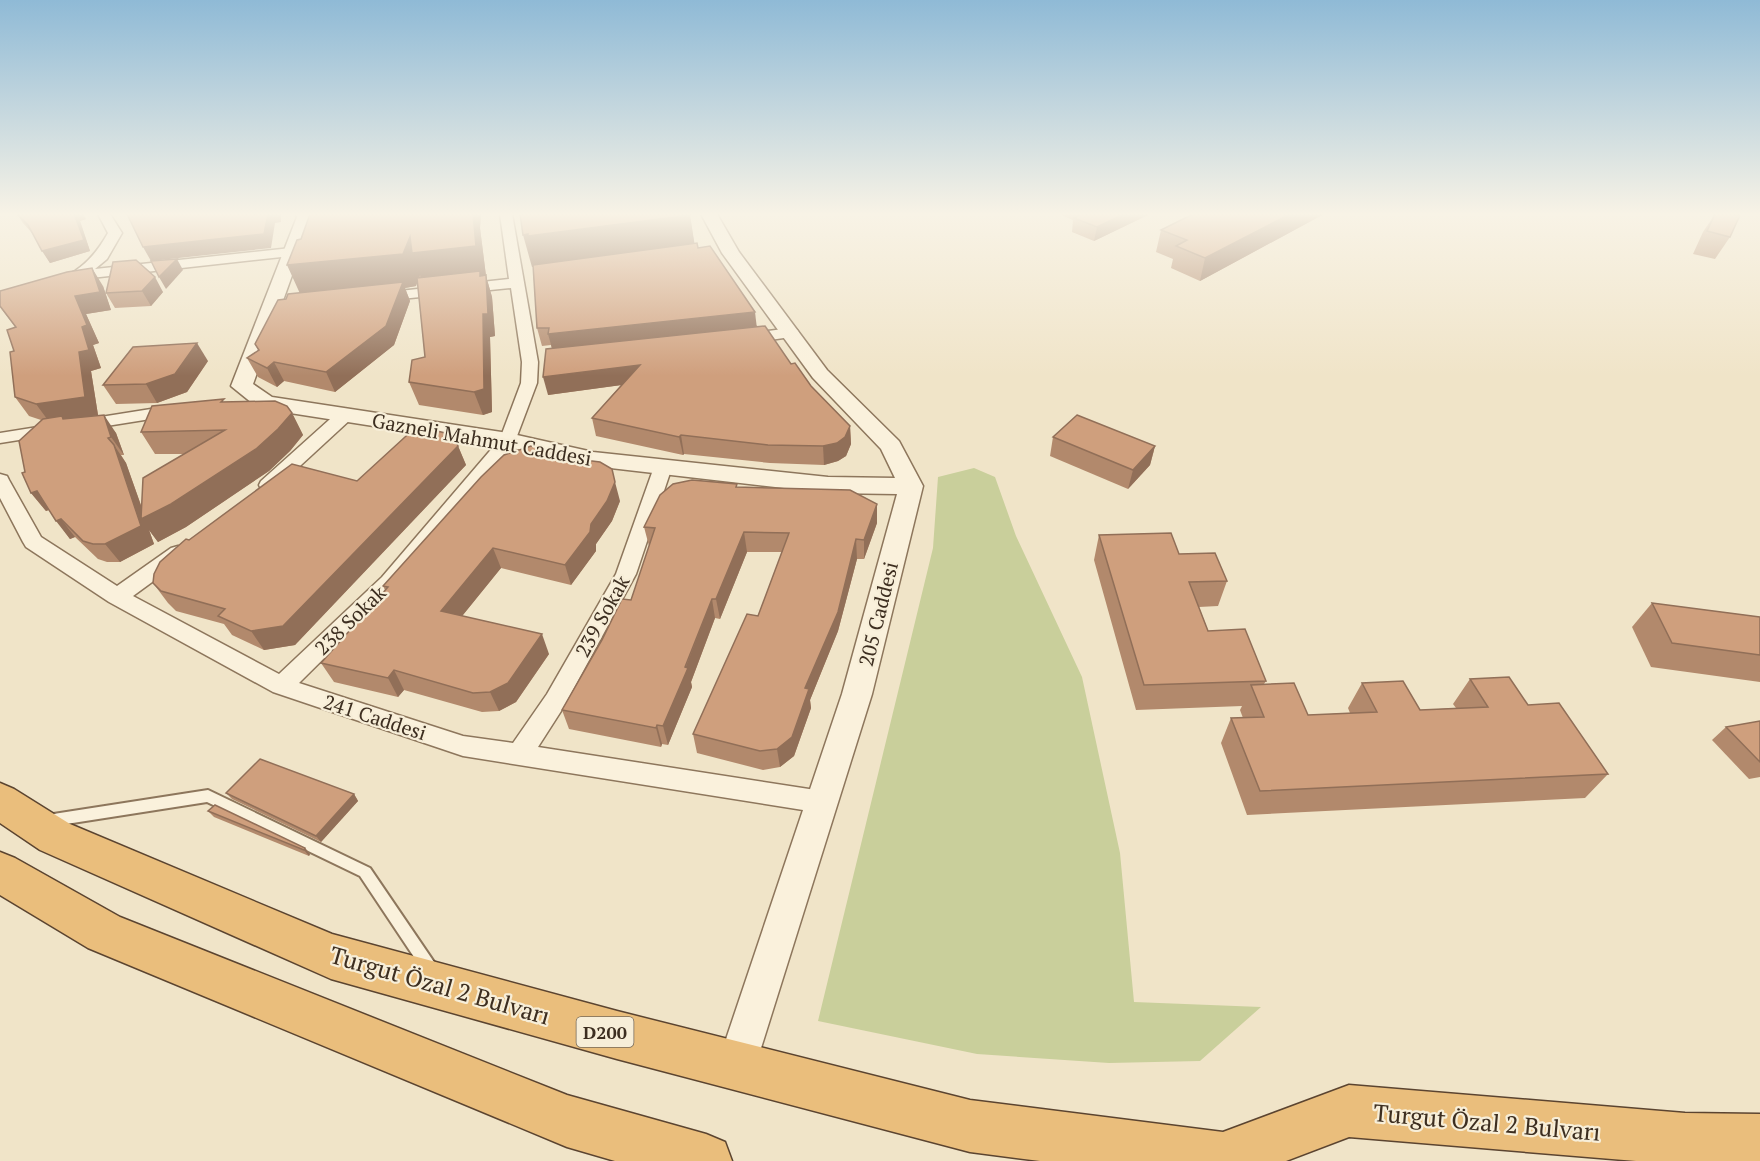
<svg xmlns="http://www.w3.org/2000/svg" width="1760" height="1161" font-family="'PT Serif',serif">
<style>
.green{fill:#c9cf9b}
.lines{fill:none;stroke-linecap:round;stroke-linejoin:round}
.service-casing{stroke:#8d765c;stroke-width:4}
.minor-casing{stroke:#8d765c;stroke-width:3}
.tertiary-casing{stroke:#8d765c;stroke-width:3}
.trunk-casing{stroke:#5b4430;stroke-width:3}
.service{fill:#faf1dc;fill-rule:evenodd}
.minor{fill:#faf1dc;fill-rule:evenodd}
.tertiary{fill:#faf1dc;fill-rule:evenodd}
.trunk{fill:#eabe7c;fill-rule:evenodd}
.wall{fill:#b2896c}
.shaded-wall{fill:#916f58}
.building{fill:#cf9f7d;stroke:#916f58;stroke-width:1.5}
.labels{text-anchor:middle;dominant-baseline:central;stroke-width:4.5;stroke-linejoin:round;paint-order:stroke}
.shield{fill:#f7eed8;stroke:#756857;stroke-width:1.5}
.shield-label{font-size:18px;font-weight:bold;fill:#3d2e20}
.street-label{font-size:20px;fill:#3d2e20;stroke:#f7eed8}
.near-street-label{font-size:24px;fill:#3d2e20;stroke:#f7eed8}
</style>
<rect width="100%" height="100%" fill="#f0e4c8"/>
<!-- green -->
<path class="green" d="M 974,468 L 995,477 L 1016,536 L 1082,677 L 1120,853 L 1134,1002 L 1261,1007 L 1200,1061 L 1109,1063 L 977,1054 L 818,1021 L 933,548 L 938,477 Z"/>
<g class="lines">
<defs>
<path id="service" d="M 208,790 L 370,868 L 436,965 L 438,970 L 436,975 L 431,977 L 426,975 L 360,876 L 207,802 L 47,827 L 42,825 L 40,821 L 42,817 L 47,815 Z"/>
<g id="minor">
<path d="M 98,214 L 110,214 L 122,233 L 107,259 L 95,269 L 291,248 L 298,252 L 291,256 L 82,279 L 69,283 L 64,282 L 62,279 C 66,275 70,274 75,271 C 90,261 99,249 108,233 Z"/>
<path d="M 500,214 L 512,214 L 538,362 L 537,383 L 514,444 L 396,587 L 299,683 L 463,736 L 513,743 L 547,694 L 616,574 L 654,467 L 656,463 L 670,463 L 672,467 L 636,574 L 563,708 L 538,747 L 822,791 L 831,794 L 835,802 L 831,810 L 822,813 L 463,756 L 273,692 L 109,602 L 26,547 L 23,542 L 0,498 L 0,474 L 7,476 L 9,480 L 41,537 L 117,586 L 171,548 L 178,546 L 185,548 L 188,553 L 185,558 L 133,596 L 279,674 L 382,577 L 500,439 L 521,383 L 522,362 L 511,288 L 381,301 L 374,297 L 381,293 L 509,279 Z"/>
<path d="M 791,328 L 797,330 L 799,333 L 797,336 L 744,344 L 736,339 L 744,334 Z"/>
<path d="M 176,405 L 182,406 L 185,410 L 182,414 L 0,443 L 0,433 Z"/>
<path d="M 345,410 L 351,411 L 354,415 L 351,419 L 275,489 L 261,489 L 259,485 L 261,481 L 339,411 Z"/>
</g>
<path id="tertiary" d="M 296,214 L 312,214 L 313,217 L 253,384 L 272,397 L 508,433 L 593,452 L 828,477 L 895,478 L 881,449 L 813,378 L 722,253 L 701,214 L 717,214 L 739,252 L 827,370 L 899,441 L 923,486 L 872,694 L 751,1080 L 737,1086 L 723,1080 L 717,1066 L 842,694 L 897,494 L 828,493 L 593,466 L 508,447 L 258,408 L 231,386 L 297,217 Z"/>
<g id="trunk">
<path d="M 0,783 L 14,789 L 70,824 L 332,934 L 617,1011 L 970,1100 L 1223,1132 L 1349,1085 L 1685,1113 L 1760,1114 L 1760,1161 L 1636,1161 L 1349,1137 L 1286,1161 L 1040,1161 L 970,1152 L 617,1059 L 331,979 L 40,850 L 0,823 Z"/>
<path d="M 0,852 L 15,858 L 120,917 L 567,1095 L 706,1134 L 725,1142 L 732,1161 L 615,1161 L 567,1147 L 88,948 L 0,895 Z"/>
</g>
</defs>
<!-- service casing -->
<use href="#service" class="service-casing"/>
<!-- minor casing -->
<use href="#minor" class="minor-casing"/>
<!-- tertiary casing -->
<use href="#tertiary" class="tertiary-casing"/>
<!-- trunk casing -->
<use href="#trunk" class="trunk-casing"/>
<!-- service -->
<use href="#service" class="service"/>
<!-- minor -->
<use href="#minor" class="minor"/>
<!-- tertiary -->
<use href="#tertiary" class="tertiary"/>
<!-- trunk -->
<use href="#trunk" class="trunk"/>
</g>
<!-- wall -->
<g class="wall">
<path d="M 17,214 L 86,219 L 80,221 L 90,251 L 50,263 L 32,233 L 23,223 Z"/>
<path d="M 310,214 L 481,214 L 480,228 L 486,276 L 492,297 L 495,336 L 490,337 L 492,412 L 483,415 L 419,405 L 409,382 L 425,357 L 417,282 L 416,286 L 405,288 L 410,301 L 394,345 L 335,392 L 284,381 L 277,387 L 258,377 L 247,358 L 258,350 L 255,344 L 286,299 L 300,293 L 301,239 Z"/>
<path d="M 1059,214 L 1150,214 L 1094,241 L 1072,232 L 1073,220 Z"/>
<path d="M 1193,214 L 1324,214 L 1200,281 L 1171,268 L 1173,259 L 1156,252 L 1161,230 Z"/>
<path d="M 1715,214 L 1733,214 L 1730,237 L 1715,259 L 1693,254 L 1703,232 Z"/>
<path d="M 690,215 L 694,243 L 757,326 L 811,386 L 850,426 L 851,444 L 846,456 L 838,461 L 824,465 L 770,463 L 684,454 L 683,455 L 596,436 L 592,418 L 621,385 L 548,395 L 552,349 L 551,345 L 542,346 L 537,328 L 533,267 L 532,267 Z"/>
<path d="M 113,262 L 163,292 L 151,306 L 115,308 L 106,293 Z"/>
<path d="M 103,286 L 111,310 L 86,314 L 99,343 L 93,345 L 101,368 L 91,371 L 98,415 L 116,433 L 124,455 L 121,455 L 126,463 L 142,508 L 185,454 L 155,454 L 141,432 L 226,402 L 292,413 L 303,435 L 290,451 L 269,471 L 186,527 L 158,542 L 149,530 L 154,544 L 120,562 L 107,562 L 98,559 L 75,537 L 70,539 L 49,510 L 46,511 L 31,493 L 25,472 L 41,420 L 29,416 L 15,397 L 14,351 L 15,327 L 0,307 Z"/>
<path d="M 208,361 L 187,392 L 157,403 L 116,404 L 103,385 Z"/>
<path d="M 1053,437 L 1155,446 L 1150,465 L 1128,489 L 1050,456 Z"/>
<path d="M 458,446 L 466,465 L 295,645 L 264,650 L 232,635 L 224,624 L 176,611 L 168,603 L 153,583 L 189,540 Z"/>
<path d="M 737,484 L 737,487 L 877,523 L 864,559 L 857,559 L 838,631 L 810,700 L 811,708 L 794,756 L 780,767 L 763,770 L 697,753 L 693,734 L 758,616 L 782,552 L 747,552 L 720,619 L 715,618 L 691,682 L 692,687 L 668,745 L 662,744 L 661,747 L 569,729 L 562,710 L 631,600 L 649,546 L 644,527 Z"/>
<path d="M 620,501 L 612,521 L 596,544 L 596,551 L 571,585 L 501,568 L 462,616 L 549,654 L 516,702 L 499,711 L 482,712 L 404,690 L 398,697 L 334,682 L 321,663 L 385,590 L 383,586 Z"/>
<path d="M 1099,535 L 1179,554 L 1227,581 L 1218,606 L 1199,607 L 1208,631 L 1266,681 L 1264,684 L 1308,715 L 1350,713 L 1348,708 L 1362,683 L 1420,710 L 1456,708 L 1453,704 L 1470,679 L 1528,705 L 1608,774 L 1585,798 L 1247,815 L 1221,743 L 1231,718 L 1243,718 L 1240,710 L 1242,706 L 1136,710 L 1094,560 Z"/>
<path d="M 1652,603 L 1760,617 L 1760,682 L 1651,667 L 1632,627 Z"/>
<path d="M 1760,721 L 1760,777 L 1749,779 L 1712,740 L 1726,727 Z"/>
<path d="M 226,793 L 354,794 L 358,801 L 321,842 L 232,799 Z"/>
<path d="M 208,811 L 305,848 L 310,854 L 309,856 L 214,817 Z"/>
</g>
<!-- shaded-wall -->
<g class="shaded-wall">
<path d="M 74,214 L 83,214 L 86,219 L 80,221 L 90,251 L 50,263 L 42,251 Z"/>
<path d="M 268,214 L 281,214 L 281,222 L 275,223 L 271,248 L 151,261 L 143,247 Z"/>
<path d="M 473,214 L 481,214 L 480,228 L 486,276 L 492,297 L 495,336 L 490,337 L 492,412 L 483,415 L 474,392 L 424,286 L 420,275 L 416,286 L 405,288 L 410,301 L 394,345 L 335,392 L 326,372 L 302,298 L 287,265 L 410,237 Z"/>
<path d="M 1124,214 L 1150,214 L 1094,241 L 1097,227 Z"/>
<path d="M 1290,214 L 1324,214 L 1200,281 L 1205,258 Z"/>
<path d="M 690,215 L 695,247 L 532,267 L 523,235 Z"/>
<path d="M 177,259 L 183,270 L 166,289 L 159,277 Z"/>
<path d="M 92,268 L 103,286 L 111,310 L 86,314 L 99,343 L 93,345 L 101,368 L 91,371 L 98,415 L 50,423 L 36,404 L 79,352 L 82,327 L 75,296 Z"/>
<path d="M 155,277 L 163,292 L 151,306 L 142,291 Z"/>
<path d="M 755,312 L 757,329 L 553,352 L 548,334 Z"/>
<path d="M 197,343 L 208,361 L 187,392 L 157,403 L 146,384 Z"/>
<path d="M 274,362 L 284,381 L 277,387 L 267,368 Z"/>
<path d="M 640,365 L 644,382 L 548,395 L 543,377 Z"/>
<path d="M 292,413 L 303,435 L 290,451 L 269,471 L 186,527 L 158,542 L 149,530 L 154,544 L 120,562 L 105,544 L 114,445 L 126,463 L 145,517 Z"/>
<path d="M 104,415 L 116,433 L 124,455 L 111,437 Z"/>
<path d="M 850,426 L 851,444 L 846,456 L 838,461 L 824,465 L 823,446 Z"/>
<path d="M 681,435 L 684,454 L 683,455 L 679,437 Z"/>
<path d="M 458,446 L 466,465 L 295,645 L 264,650 L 251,631 Z"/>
<path d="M 1155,446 L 1150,465 L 1128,489 L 1133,470 Z"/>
<path d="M 615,482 L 620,501 L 612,521 L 596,544 L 596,551 L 571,585 L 565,565 L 591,524 Z"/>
<path d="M 37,491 L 51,509 L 46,511 L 31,493 Z"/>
<path d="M 877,504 L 877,523 L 864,559 L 864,540 Z"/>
<path d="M 61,519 L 75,537 L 70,539 L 56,521 Z"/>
<path d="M 744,532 L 747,552 L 720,619 L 716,599 Z"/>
<path d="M 856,539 L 857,559 L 838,631 L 810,700 L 811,708 L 794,756 L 780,767 L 777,749 L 805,688 Z"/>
<path d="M 493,548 L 501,568 L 450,631 L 441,611 Z"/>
<path d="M 712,599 L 715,618 L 691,682 L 692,687 L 668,745 L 663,726 Z"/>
<path d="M 542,634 L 549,654 L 516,702 L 499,711 L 490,692 Z"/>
<path d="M 394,670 L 404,690 L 398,697 L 388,678 Z"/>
<path d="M 657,725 L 662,744 L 661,747 L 656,728 Z"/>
<path d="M 354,794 L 358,801 L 321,842 L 316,836 Z"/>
<path d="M 305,848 L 310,854 L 309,856 L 304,850 Z"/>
</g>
<!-- building -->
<g class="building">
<path d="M 17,214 L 74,214 L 84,240 L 42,251 L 28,225 Z"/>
<path d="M 127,214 L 268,214 L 264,234 L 143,247 Z"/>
<path d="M 310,214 L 473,214 L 476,246 L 412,253 L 410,237 L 403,254 L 287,265 L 297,240 L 301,239 Z"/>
<path d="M 520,214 L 690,214 L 690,215 L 528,236 L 528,234 L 523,235 Z"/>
<path d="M 1082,214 L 1124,214 L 1097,227 L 1074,218 Z"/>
<path d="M 1193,214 L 1290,214 L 1205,258 L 1176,246 L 1187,240 L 1161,230 Z"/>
<path d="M 1715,214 L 1733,214 L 1740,215 L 1730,237 L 1707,231 Z"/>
<path d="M 697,243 L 698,248 L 710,246 L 755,312 L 548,334 L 549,328 L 537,328 L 533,265 Z"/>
<path d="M 177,259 L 159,277 L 151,261 Z"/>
<path d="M 136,260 L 155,277 L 142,291 L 106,293 L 113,262 Z"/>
<path d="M 92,268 L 100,292 L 75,296 L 87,325 L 82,327 L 89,350 L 79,352 L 85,397 L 36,404 L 15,397 L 10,352 L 14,351 L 7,330 L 16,327 L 0,306 L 0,291 L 67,272 Z"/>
<path d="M 480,271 L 480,276 L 486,275 L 488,314 L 483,314 L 484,389 L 474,392 L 409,382 L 412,360 L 425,357 L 417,278 Z"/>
<path d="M 403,282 L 386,326 L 326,372 L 274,362 L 267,368 L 247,358 L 259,350 L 255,344 L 278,300 L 286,299 L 288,294 Z"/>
<path d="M 765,326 L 791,364 L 795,363 L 811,386 L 850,426 L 845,437 L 837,443 L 823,446 L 768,445 L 681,435 L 679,437 L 592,418 L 640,365 L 543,377 L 546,349 Z"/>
<path d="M 197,343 L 175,374 L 146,384 L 103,385 L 133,347 Z"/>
<path d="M 224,399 L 221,402 L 275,401 L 287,406 L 292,413 L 278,429 L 256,449 L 171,504 L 141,519 L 143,478 L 225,430 L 141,432 L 152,406 Z"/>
<path d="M 104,415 L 111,437 L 108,438 L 114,445 L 141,526 L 105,544 L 93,544 L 83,541 L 61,519 L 56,521 L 37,491 L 31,493 L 22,473 L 25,472 L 19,441 L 43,419 L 62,416 L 63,419 Z"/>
<path d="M 1077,415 L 1155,446 L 1133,470 L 1053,437 Z"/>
<path d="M 417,426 L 453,435 L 458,446 L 283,626 L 251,631 L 218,616 L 225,609 L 161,591 L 153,583 L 154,574 L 160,562 L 186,539 L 189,540 L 292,464 L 357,481 Z"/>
<path d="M 531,446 L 576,459 L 600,462 L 612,469 L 615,482 L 607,501 L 591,524 L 590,532 L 565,565 L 493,548 L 441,611 L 542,634 L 508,683 L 490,692 L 473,693 L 394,670 L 388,678 L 321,663 L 388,587 L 383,586 L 481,477 L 504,455 Z"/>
<path d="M 692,480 L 737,484 L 736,487 L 850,490 L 877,504 L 864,540 L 856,539 L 838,612 L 805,688 L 809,689 L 792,737 L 777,749 L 760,751 L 693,734 L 747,614 L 758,616 L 789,533 L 744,532 L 716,599 L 712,599 L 685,667 L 688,668 L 663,726 L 657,725 L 656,728 L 562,710 L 602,640 L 622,599 L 631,600 L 655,528 L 644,527 L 660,495 L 673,484 Z"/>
<path d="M 1171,533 L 1179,554 L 1215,553 L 1227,581 L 1189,582 L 1208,631 L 1245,629 L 1266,681 L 1144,685 L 1099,535 Z"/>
<path d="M 1652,603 L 1760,617 L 1760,655 L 1672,643 Z"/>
<path d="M 1509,677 L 1528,705 L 1559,703 L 1608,774 L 1260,791 L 1231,718 L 1264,717 L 1251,685 L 1294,683 L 1308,715 L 1377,712 L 1362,683 L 1403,681 L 1420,710 L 1488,707 L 1470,679 Z"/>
<path d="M 1760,721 L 1760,762 L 1726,727 Z"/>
<path d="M 260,759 L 354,794 L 316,836 L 226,793 Z"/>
<path d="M 215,805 L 305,848 L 304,850 L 208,811 Z"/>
</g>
<!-- sky -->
<linearGradient id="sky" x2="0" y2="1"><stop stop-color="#8fbad6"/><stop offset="0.57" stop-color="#f8f3e6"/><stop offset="1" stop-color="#f8f3e6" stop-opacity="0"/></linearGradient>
<rect width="1760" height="376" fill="url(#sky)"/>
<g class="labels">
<!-- shield labels -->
<rect class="shield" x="576.5" y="1017" width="57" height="30" rx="4.5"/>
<g class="shield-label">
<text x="605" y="1032">D200</text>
</g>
<!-- street labels -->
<g class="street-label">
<text transform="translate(482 439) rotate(10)">Gazneli Mahmut Caddesi</text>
<text transform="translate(878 614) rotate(-76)">205 Caddesi</text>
<text transform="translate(602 616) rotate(-61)">239 Sokak</text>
<text transform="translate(350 620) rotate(-44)">238 Sokak</text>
<text transform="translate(375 717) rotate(18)">241 Caddesi</text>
</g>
<!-- near-street labels -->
<g class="near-street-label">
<text transform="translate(440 985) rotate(16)">Turgut Özal 2 Bulvarı</text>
<text transform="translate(1487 1122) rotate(5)">Turgut Özal 2 Bulvarı</text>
</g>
</g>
</svg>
